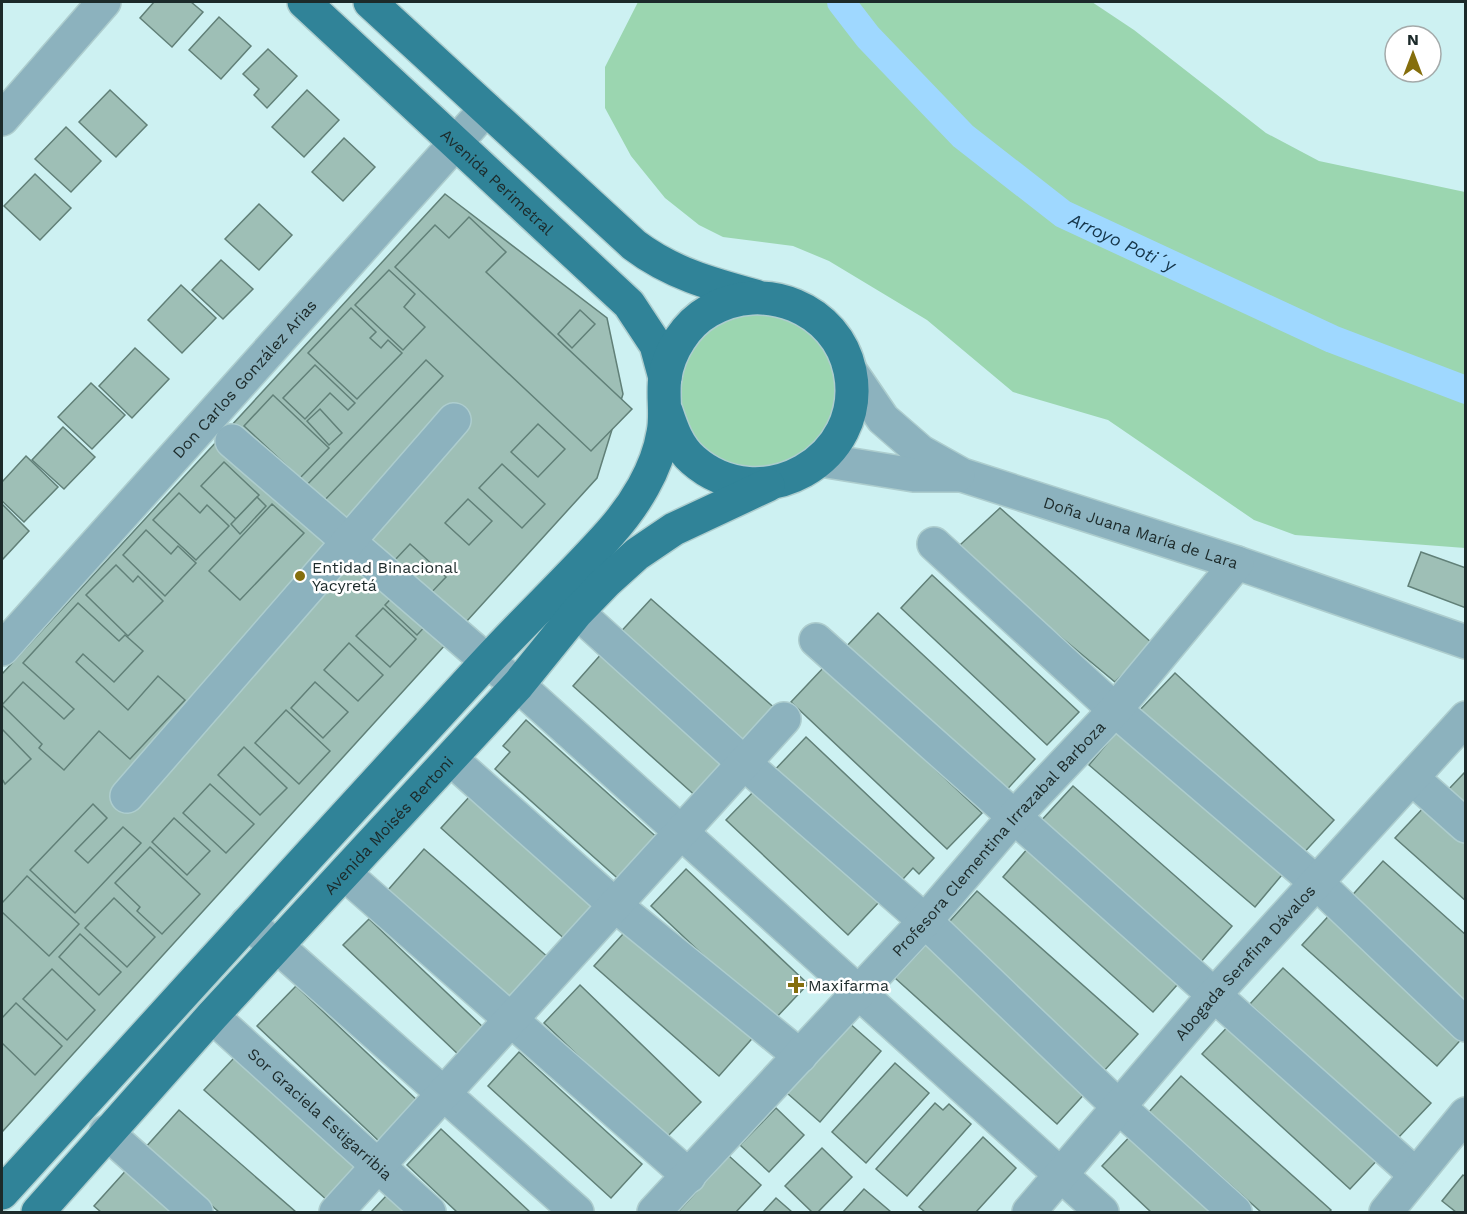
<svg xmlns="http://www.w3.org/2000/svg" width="1467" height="1214" font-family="'Work Sans',sans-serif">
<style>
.green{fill:#9bd6b0}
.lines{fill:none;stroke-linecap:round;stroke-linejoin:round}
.canal{stroke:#9fd8ff;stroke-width:28}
.building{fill:#9ebfb6;stroke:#618078;stroke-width:1.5}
.minor-casing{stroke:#adcdce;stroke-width:36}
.major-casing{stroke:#adcdce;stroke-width:36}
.minor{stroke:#8cb2be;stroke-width:33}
.major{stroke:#308398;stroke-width:33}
.poi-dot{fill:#856e0c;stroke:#fff;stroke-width:2}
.labels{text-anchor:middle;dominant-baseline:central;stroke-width:5;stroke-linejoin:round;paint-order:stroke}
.street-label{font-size:16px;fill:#1c2a2a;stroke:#fff}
.poi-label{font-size:16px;fill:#1c2a2a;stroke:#fff;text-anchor:start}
.water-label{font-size:18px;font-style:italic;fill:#153549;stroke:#fff}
</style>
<rect width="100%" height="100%" fill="#cdf1f2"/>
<!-- green -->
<g class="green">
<path d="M 638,2 L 1092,2 L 1134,30 L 1266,133 L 1319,161 L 1465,192 L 1465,548 L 1295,535 L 1254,520 L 1108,420 L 1013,392 L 927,320 L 829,261 L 793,246 L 723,237 L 699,225 L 665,198 L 631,156 L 605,108 L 605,67 Z"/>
<path d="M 755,308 L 805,320 L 837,360 L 838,416 L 804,459 L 749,470 L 722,461 L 700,445 L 686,423 L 679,397 L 680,372 L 690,347 L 707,327 Z"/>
</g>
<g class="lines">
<!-- canal -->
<path class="canal" id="s1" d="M 841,2 L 868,37 L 963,136 L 1063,214 L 1332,339 L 1466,390"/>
</g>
<!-- building -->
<g class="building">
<path d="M 154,2 L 191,2 L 203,12 L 172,47 L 140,18 Z"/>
<path d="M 219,17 L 251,46 L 221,79 L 189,50 Z"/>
<path d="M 268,49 L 297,76 L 267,108 L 254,95 L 259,89 L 243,74 Z"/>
<path d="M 110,90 L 147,125 L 116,157 L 79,122 Z"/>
<path d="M 307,90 L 339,120 L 304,157 L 272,127 Z"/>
<path d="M 66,127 L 101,161 L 71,192 L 35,159 Z"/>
<path d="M 344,138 L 375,167 L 343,201 L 312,172 Z"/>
<path d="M 35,174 L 71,208 L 40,240 L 4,206 Z"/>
<path d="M 445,194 L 607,318 L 623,394 L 597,478 L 2,1132 L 2,674 Z"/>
<path d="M 259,204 L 292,235 L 259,270 L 225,239 Z"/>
<path d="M 469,217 L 506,252 L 486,272 L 632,409 L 591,451 L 395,267 L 435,225 L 449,238 Z"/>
<path d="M 221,260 L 253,289 L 223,319 L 192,290 Z"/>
<path d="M 389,270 L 415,294 L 404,307 L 425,327 L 403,350 L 355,305 Z"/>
<path d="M 181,285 L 216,318 L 182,353 L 148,320 Z"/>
<path d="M 351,308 L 376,332 L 370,338 L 381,348 L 388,340 L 402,353 L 357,399 L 308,353 Z"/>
<path d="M 580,310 L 595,324 L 572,348 L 558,334 Z"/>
<path d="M 135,348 L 169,379 L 132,418 L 99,386 Z"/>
<path d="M 426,360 L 443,376 L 321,504 L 304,488 Z"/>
<path d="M 315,365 L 355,403 L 348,410 L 330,393 L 305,419 L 283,398 Z"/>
<path d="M 91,383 L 125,415 L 92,449 L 58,417 Z"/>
<path d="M 273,395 L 329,448 L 300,478 L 244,426 Z"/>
<path d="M 320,409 L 342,433 L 329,445 L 307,421 Z"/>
<path d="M 538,424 L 565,449 L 538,477 L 511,452 Z"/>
<path d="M 63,427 L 95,457 L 64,489 L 32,460 Z"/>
<path d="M 26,456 L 58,487 L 24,522 L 2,501 L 2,482 Z"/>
<path d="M 224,462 L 259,495 L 236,519 L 201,486 Z"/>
<path d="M 502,464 L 545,504 L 522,528 L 479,488 Z"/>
<path d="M 179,493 L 200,513 L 207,505 L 229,526 L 196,560 L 153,520 Z"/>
<path d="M 257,497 L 266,506 L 240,534 L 231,524 Z"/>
<path d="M 468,499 L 492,521 L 469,545 L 445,523 Z"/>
<path d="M 2,504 L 29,531 L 2,560 Z"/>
<path d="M 272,504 L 304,533 L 240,600 L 209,571 Z"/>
<path d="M 1000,508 L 1153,644 L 1115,682 L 1038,618 L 960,545 Z"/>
<path d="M 146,530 L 171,554 L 178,546 L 196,563 L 165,596 L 123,555 Z"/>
<path d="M 410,544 L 446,577 L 429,595 L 394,561 Z"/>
<path d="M 1421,552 L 1466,568 L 1466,608 L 1408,586 Z"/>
<path d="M 116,565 L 133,582 L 138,576 L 163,601 L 128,636 L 86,595 Z"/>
<path d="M 932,575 L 1079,712 L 1047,745 L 901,608 Z"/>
<path d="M 400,589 L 432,619 L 417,635 L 385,605 Z"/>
<path d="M 651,599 L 778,711 L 744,750 L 616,637 Z"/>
<path d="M 78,603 L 119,641 L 125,635 L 143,651 L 114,682 L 83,654 L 76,662 L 128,710 L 158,676 L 185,700 L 130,759 L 99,731 L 64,770 L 39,748 L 42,744 L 2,705 L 23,682 L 64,719 L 74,709 L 23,663 Z"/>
<path d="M 383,608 L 416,639 L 390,667 L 356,636 Z"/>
<path d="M 878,613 L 1035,759 L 1001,796 L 844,649 Z"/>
<path d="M 349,643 L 383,675 L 358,701 L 324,670 Z"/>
<path d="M 603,652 L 730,764 L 699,799 L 573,686 Z"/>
<path d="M 825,666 L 982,813 L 947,849 L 791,702 Z"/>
<path d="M 1175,673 L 1334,820 L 1299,858 L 1139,711 Z"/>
<path d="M 315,682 L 348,712 L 323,738 L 291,708 Z"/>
<path d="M 286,710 L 330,751 L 299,784 L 255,743 Z"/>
<path d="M 526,720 L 662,842 L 624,884 L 495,769 L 510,752 L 503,746 Z"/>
<path d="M 1120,728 L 1286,870 L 1255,907 L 1089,765 Z"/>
<path d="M 2,729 L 31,759 L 5,784 L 2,779 Z"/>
<path d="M 806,737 L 934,858 L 919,874 L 913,868 L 893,890 L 770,775 Z"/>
<path d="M 244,747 L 287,788 L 260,815 L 218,775 Z"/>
<path d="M 1466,771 L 1466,806 L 1448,790 Z"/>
<path d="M 210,784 L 254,824 L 226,853 L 183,813 Z"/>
<path d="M 480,785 L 607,899 L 568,942 L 441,828 Z"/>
<path d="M 1073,786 L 1232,926 L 1200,963 L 1040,822 Z"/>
<path d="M 758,787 L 879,902 L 848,935 L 726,820 Z"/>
<path d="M 93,804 L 107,818 L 75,851 L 88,863 L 123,827 L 141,843 L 75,913 L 30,870 Z"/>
<path d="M 1427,804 L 1466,838 L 1466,901 L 1395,838 Z"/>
<path d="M 174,818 L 210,851 L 187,875 L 152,842 Z"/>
<path d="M 150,847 L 200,894 L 162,934 L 137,911 L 140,907 L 115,883 Z"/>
<path d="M 1029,847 L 1185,976 L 1153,1012 L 1003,877 Z"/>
<path d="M 424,849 L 550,959 L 513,1000 L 388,890 Z"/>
<path d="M 1383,861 L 1466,935 L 1466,1007 L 1348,900 Z"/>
<path d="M 686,869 L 808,984 L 773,1021 L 651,906 Z"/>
<path d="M 27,876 L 79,924 L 49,956 L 2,912 L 2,903 Z"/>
<path d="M 977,891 L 1138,1034 L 1102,1073 L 941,931 Z"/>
<path d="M 114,898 L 155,937 L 127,967 L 85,928 Z"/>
<path d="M 1334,910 L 1466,1034 L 1437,1066 L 1302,945 Z"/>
<path d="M 369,919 L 486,1030 L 460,1056 L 343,945 Z"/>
<path d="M 633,923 L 757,1033 L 719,1076 L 594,966 Z"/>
<path d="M 80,934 L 121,972 L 99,995 L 59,957 Z"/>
<path d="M 926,945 L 1088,1090 L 1057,1124 L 895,978 Z"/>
<path d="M 1283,968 L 1431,1103 L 1398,1138 L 1250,1004 Z"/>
<path d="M 52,969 L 95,1010 L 67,1040 L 23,999 Z"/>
<path d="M 580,985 L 701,1102 L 665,1139 L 544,1023 Z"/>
<path d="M 296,986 L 420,1103 L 381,1143 L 257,1026 Z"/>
<path d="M 16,1003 L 62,1046 L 35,1075 L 2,1043 L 2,1018 Z"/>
<path d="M 1234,1020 L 1382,1155 L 1350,1189 L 1202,1054 Z"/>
<path d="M 849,1023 L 881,1051 L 820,1122 L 787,1093 Z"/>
<path d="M 519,1052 L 642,1164 L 611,1198 L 488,1086 Z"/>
<path d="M 234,1058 L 357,1168 L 328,1201 L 204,1090 Z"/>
<path d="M 895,1063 L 929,1093 L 866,1163 L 832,1132 Z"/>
<path d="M 1181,1076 L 1331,1210 L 1329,1212 L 1261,1212 L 1149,1112 Z"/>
<path d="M 935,1103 L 943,1110 L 949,1104 L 971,1124 L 907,1196 L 876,1169 Z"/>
<path d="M 776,1108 L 804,1135 L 769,1172 L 740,1145 Z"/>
<path d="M 179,1110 L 296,1212 L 219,1212 L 145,1148 Z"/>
<path d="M 441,1129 L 530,1212 L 457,1212 L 407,1165 Z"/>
<path d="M 1136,1130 L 1226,1212 L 1151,1212 L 1102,1166 Z"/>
<path d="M 983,1137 L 1016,1168 L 976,1212 L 925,1212 L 919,1207 Z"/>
<path d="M 822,1148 L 852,1177 L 818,1212 L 812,1212 L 785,1186 Z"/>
<path d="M 729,1156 L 761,1185 L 736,1212 L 678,1212 Z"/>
<path d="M 130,1166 L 180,1212 L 101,1212 L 94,1206 Z"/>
<path d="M 1463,1175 L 1466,1177 L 1466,1212 L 1456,1212 L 1442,1201 Z"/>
<path d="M 864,1189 L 891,1212 L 843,1212 Z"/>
<path d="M 387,1195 L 406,1212 L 371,1212 Z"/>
<path d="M 776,1198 L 792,1212 L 763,1212 Z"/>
</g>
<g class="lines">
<defs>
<g id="minor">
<path d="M 2,119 L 104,2"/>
<path id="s2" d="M 851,372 L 883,419 L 921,452 L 962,475 L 1237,563 L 1466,642"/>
<path d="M 232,441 L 487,661 L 518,685 L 1102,1212"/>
<path d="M 821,460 L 914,475 L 958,475"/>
<path d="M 934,544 L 1115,710 L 1317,883 L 1466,1025"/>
<path d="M 577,612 L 745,764 L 925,921 L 1119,1107 L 1235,1212"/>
<path d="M 816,640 L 1416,1175"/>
<path id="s3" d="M 2,649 L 486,109"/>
<path d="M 451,759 L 616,906 L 800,1056"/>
<path d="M 1412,778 L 1466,826"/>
<path d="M 127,796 L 454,420"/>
<path d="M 345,874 L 689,1176"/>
<path d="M 247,923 L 277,946 L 577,1212"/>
<path id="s4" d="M 212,1016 L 429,1212"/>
<path d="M 106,1132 L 196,1212"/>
<path d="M 336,1212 L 784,719"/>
<path id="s5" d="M 654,1212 L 925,921 L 1013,818 L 1115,710 L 1237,563"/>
<path id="s6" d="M 1029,1212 L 1214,995 L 1466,718"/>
<path d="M 1386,1212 L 1466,1114"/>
</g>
<g id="major">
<path id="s7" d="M 304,2 L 629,304 L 656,345 L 665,378"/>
<path d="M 370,2 L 634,245 C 671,273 711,284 755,296"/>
<path d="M 2,1193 C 160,1018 320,843 480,669 C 522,623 568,580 610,533 C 634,506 657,470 663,433 C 667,414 662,395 665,377 C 669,351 686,324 709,311 C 763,279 837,308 850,371 C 868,460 760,519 693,460 C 678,447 672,429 666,411"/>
<path id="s8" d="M 38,1212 L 212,1016 L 518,685 L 577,612 L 606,582 L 637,554 L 674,529 L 768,485"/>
</g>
</defs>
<!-- minor casing -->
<use href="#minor" class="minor-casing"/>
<!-- major casing -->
<use href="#major" class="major-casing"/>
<!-- minor -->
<use href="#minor" class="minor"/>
<!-- major -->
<use href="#major" class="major"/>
</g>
<!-- markers -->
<g class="poi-dot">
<circle cx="300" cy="576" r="6"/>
<path d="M793 976h6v6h6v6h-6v6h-6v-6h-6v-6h6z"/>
</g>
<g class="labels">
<!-- street labels -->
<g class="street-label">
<text stroke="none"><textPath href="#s7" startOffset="264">Avenida Perimetral</textPath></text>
<text stroke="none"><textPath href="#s3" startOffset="363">Don Carlos González Arias</textPath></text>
<text stroke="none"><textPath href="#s2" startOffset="342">Doña Juana María de Lara</textPath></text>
<text stroke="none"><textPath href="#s8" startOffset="522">Avenida Moisés Bertoni</textPath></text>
<text stroke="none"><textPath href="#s5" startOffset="508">Profesora Clementina Irrazabal Barboza</textPath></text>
<text stroke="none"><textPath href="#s6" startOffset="330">Abogada Serafina Dávalos</textPath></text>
<text stroke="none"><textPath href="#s4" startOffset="146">Sor Graciela Estigarribia</textPath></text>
</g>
<!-- poi labels -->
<g class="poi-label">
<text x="312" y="567">Entidad Binacional<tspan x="312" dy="18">Yacyretá</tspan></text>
<text x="808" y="985">Maxifarma</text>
</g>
<!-- water labels -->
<g class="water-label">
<text stroke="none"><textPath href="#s1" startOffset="374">Arroyo Poti´y</textPath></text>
</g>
</g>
<!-- border -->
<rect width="1467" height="1214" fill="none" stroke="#1c2a2a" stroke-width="6"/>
<!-- north arrow -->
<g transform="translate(1413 54)"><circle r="28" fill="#ffffff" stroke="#a4aaaa" stroke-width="1.5"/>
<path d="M0-4.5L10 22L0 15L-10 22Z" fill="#856e0c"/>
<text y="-9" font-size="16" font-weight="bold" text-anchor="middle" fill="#1c2a2a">N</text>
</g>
</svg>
